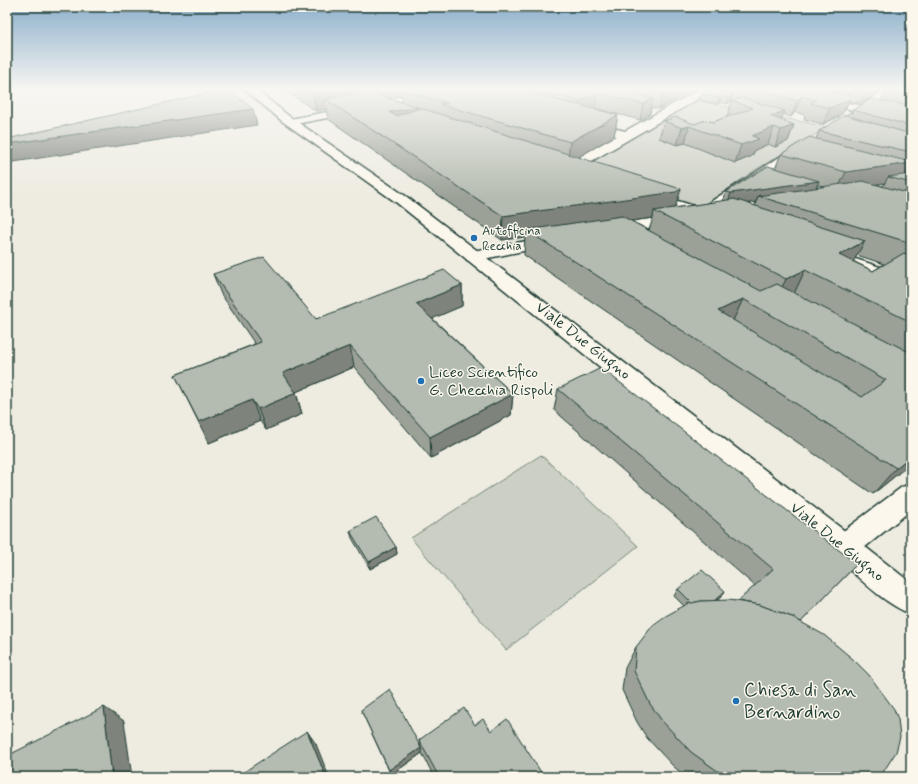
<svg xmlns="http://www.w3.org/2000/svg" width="918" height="784" font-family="Mynerve,sans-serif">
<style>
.green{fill:#cbcfc4;stroke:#75867c}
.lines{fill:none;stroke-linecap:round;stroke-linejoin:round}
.street-casing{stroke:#1f3d34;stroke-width:3}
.secondary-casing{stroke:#1f3d34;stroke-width:3}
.street{fill:#fbf7ec;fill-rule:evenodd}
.secondary{fill:#fbf7ec;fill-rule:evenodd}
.wall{fill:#9ba197;stroke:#1f3d34;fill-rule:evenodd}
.shaded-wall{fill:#7e837b;stroke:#1f3d34}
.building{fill:#b4bbb0;stroke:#1f3d34;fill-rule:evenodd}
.poi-dot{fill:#1f6fb2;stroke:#fbf7ec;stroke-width:1.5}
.labels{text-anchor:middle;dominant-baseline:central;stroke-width:3;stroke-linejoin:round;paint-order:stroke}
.far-poi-label{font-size:13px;fill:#1f3d34;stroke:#fbf7ec;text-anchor:start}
.street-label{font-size:16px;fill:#1f3d34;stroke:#fbf7ec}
.poi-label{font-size:16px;fill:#1f3d34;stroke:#fbf7ec;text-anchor:start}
.near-poi-label{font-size:19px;fill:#1f3d34;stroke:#fbf7ec;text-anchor:start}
</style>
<rect width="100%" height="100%" fill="#eeece1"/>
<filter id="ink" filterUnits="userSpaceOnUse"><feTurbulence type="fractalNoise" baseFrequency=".025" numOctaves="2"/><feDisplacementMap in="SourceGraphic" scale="8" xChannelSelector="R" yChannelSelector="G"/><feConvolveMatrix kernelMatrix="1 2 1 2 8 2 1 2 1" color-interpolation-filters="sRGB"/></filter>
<g filter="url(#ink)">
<!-- green -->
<g class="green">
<path d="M 693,100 L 828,127 L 755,170 L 699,210 L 572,169 Z"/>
<path d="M 541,455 L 638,546 L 506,650 L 411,538 Z"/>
</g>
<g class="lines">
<defs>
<g id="street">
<path d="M 425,89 L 440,89 L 439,91 L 375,109 L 290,125 L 286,124 L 284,122 L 286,120 L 290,119 L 374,103 Z"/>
<path d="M 700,89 L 712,89 L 693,102 L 571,173 L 561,173 L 559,170 L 561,167 L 616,136 L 581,127 L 579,125 L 581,123 L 585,121 L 625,131 Z"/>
<path d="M 885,89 L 896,89 L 856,119 L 848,119 L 846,117 L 848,115 Z"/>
<path d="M 802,144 L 806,145 L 808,148 L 806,151 L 715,212 L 719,216 L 716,219 C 703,223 659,204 643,199 L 641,196 L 643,193 L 648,192 L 701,208 L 798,145 Z"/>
<path d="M 681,213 L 686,215 L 689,218 L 686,221 L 610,235 L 604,233 L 602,230 L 604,227 L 610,225 Z"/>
<path d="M 553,236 L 559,238 L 561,241 L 559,244 L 473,261 L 467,260 L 465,256 L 467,252 L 473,251 Z"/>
<path d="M 840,254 L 911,277 L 911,288 L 834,263 L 832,259 L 834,255 Z"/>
<path d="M 911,484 L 911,510 L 854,556 L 844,560 L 834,556 L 830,547 L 834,538 L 902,487 Z"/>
</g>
<g id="secondary">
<path d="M 244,89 L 255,89 L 290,117 L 407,197 L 854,538 L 911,583 L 911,614 C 882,603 858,576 834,556 L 397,203 L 282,121 Z"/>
<path d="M 756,89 L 775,89 L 911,115 L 911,121 L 761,92 Z"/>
</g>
</defs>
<!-- street casing -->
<use href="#street" class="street-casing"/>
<!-- secondary casing -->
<use href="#secondary" class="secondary-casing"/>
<!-- street -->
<use href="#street" class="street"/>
<!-- secondary -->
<use href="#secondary" class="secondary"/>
</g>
<!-- wall -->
<g class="wall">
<path d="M 283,89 L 693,89 L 659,109 L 651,107 L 650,114 L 640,120 L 595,108 L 594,109 L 618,115 L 614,136 L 578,157 L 675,208 L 723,201 L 726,192 L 775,169 L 781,154 L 816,139 L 819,131 L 850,117 L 853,110 L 881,101 L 886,90 L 911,89 L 911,172 L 908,172 L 907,174 L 911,174 L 911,463 L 873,494 L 524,255 L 525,237 L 502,240 L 328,119 L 326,109 L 316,111 ZM 402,96 L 402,102 L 388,98 ZM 885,183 L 883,186 L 876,184 ZM 818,185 L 824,186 L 816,188 ZM 756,202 L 755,206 L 747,203 ZM 653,218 L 649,230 L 631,221 ZM 857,255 L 884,264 L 873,271 L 853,261 Z"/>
<path d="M 716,89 L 886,89 L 882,91 L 877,90 L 875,95 L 860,103 L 849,101 L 844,111 L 840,116 L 823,124 L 804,119 L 805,115 L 795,112 L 791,117 L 783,114 L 781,120 L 794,125 L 788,141 L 775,147 L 768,144 L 755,150 L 752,156 L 735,163 L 685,143 L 677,145 L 659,138 L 664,121 L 694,124 L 713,122 L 727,117 L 732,101 L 740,99 L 733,97 L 732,100 L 727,104 L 720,102 L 718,104 L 699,100 L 701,94 L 716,90 ZM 721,91 L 722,91 L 733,93 L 732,94 Z"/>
<path d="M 213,274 L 316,319 L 462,285 L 462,306 L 432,318 L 513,394 L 511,415 L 431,458 L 354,367 L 296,392 L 302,414 L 266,430 L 260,421 L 209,443 L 175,375 L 255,344 L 221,294 Z"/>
<path d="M 558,389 L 857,564 L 801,622 L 880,777 L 687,777 L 674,767 L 647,738 L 637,722 L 622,690 L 625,668 L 636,647 L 684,606 L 674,596 L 678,589 L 725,591 L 720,598 L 717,601 L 738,601 L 755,586 L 554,410 Z"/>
<path d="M 350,531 L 396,547 L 397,554 L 370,569 L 352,538 Z"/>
<path d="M 361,710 L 421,748 L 419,740 L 475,725 L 491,731 L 544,777 L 434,777 L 422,753 L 391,775 Z"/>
</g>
<!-- shaded-wall -->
<g class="shaded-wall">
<path d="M 332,89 L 423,89 L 401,90 L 402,96 L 337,107 L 325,99 L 326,109 L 316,111 L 313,92 Z"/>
<path d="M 664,89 L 693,89 L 659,109 Z"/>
<path d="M 867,89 L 878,89 L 875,95 L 860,103 Z"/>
<path d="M 597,93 L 595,108 L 577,117 L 580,101 Z"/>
<path d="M 734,94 L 732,100 L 727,104 L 729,98 Z"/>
<path d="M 851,95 L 844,111 L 840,116 L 823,124 L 830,108 Z"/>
<path d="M 802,96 L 795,112 L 791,117 L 797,101 Z"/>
<path d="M 722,97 L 720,102 L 718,104 L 719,98 Z"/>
<path d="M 653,99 L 650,114 L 640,120 L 643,104 Z"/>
<path d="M 418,107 L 419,128 L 389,112 Z"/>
<path d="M 253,109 L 257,125 L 7,163 L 7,144 Z"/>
<path d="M 785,111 L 778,127 L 774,127 L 768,144 L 755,150 L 752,156 L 735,163 L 741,145 L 752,136 L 770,116 Z"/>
<path d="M 618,115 L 614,136 L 567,164 L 570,142 Z"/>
<path d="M 794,125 L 788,141 L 775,147 L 781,130 Z"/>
<path d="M 689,126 L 685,143 L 677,145 L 682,128 Z"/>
<path d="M 911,163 L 911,166 L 903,180 L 888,177 L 885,183 L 837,190 L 846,172 Z"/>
<path d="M 819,181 L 813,194 L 758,196 L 756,202 L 726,207 L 731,193 Z"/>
<path d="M 681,189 L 674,212 L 654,211 L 653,218 L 534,235 L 526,230 L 525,237 L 502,240 L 503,216 Z"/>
<path d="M 865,241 L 851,266 L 839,255 Z"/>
<path d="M 805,270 L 793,296 L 774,304 L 786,279 Z"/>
<path d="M 462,285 L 462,306 L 418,325 L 416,304 Z"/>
<path d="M 743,299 L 731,325 L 718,311 Z"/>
<path d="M 350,346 L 354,367 L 289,395 L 283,373 Z"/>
<path d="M 296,393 L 302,414 L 266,430 L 258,409 Z"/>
<path d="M 513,394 L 511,415 L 431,458 L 430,437 Z"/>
<path d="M 252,400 L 260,421 L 209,443 L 199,422 Z"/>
<path d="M 911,456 L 911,463 L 873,494 L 896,468 Z"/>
<path d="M 396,547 L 397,554 L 370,569 L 369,562 Z"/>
<path d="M 725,591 L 720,598 L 697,619 L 702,612 Z"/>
<path d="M 104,707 L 124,721 L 132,777 L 112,777 Z"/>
<path d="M 307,731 L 316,744 L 329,777 L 326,777 Z"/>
<path d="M 421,748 L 422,753 L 391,775 L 389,770 Z"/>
</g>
<!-- building -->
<g class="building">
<path d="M 226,89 L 228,89 L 253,109 L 7,144 L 7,139 Z"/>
<path d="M 308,89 L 332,89 L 313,92 Z"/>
<path d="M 404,89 L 514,89 L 618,115 L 570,142 L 440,104 L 448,103 L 401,90 Z"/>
<path d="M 537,89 L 610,89 L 653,99 L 643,104 L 597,93 L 580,101 L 545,92 L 549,92 Z"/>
<path d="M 709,89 L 734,94 L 729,98 L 722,97 L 719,98 L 701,94 Z"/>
<path d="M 760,89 L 816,89 L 851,95 L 848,100 L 830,108 L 810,103 L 816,100 L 802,96 L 797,101 Z"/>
<path d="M 889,89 L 911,89 L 911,95 L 886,90 Z"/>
<path d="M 367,92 L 418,107 L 389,112 L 396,116 L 420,108 L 681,189 L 676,192 L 503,216 L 325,99 Z"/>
<path d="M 743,98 L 785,111 L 770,116 L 794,125 L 781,130 L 774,127 L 752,136 L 759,139 L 741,145 L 689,126 L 682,128 L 664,121 L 676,117 L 694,124 L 706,120 L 713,122 L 753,108 L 732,101 Z"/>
<path d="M 871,99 L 911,106 L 911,126 L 853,110 Z"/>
<path d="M 845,115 L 911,134 L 911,152 L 819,131 Z"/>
<path d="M 809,137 L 911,162 L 911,163 L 846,172 L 781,154 Z"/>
<path d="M 768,166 L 819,181 L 731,193 L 726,192 Z"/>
<path d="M 911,174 L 911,183 L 888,177 Z"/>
<path d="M 863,181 L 911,194 L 911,243 L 758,196 Z"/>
<path d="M 734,199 L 865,241 L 839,255 L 873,271 L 904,253 L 911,256 L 911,322 L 805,270 L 786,279 L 654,211 Z"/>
<path d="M 622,216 L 761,291 L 777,284 L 911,353 L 911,456 L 896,468 L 526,230 ZM 743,299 L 886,380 L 862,397 L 718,311 Z"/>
<path d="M 264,257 L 316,319 L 444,270 L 462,285 L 416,304 L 513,394 L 430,437 L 350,346 L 283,373 L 296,393 L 258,409 L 252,400 L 199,422 L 175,375 L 261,342 L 213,274 Z"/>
<path d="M 601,368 L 857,564 L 801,622 L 792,617 L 760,605 L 738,601 L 773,569 L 558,389 Z"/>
<path d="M 376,517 L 396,547 L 369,562 L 350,531 Z"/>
<path d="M 702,570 L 725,591 L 714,601 L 701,601 L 692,603 L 678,589 Z"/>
<path d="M 729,600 L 760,605 L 792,617 L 824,635 L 854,660 L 869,675 L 894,709 L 898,719 L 900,737 L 896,752 L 880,777 L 726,777 L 691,752 L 662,721 L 650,704 L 634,671 L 636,647 L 653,625 L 664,617 L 687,604 L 701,601 Z"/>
<path d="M 390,689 L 421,748 L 389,770 L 361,710 Z"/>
<path d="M 104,707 L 112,777 L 7,777 L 7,756 Z"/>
<path d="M 464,708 L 475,725 L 483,719 L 491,731 L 507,719 L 544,777 L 439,777 L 419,740 Z"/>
<path d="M 307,731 L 326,777 L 236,777 Z"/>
</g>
</g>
<!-- sky -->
<linearGradient id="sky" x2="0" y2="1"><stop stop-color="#8bafcb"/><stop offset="0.45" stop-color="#f7f6f2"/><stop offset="1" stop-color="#f7f6f2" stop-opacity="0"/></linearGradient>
<rect width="918" height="198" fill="url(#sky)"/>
<!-- markers -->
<g class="poi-dot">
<circle cx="474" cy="238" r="4"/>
<circle cx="421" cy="381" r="4"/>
<circle cx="736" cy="701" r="4"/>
</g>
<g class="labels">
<!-- far-poi labels -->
<g class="far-poi-label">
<text x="482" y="231">Autofficina<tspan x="482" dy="15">Recchia</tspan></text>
</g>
<!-- street labels -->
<g class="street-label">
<text transform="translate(583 341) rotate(38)">Viale Due Giugno</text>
<text transform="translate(837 542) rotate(39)">Viale Due Giugno</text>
</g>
<!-- poi labels -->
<g class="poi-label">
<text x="429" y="372">Liceo Scientifico<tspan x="429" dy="18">G. Checchia Rispoli</tspan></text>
</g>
<!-- near-poi labels -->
<g class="near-poi-label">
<text x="744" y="690">Chiesa di San<tspan x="744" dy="22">Bernardino</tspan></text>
</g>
</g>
<!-- margin -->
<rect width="918" height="784" fill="none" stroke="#fbf7ec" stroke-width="24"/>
<rect x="12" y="12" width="894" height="760" fill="none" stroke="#1f3d34" stroke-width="1.5" filter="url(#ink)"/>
</svg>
